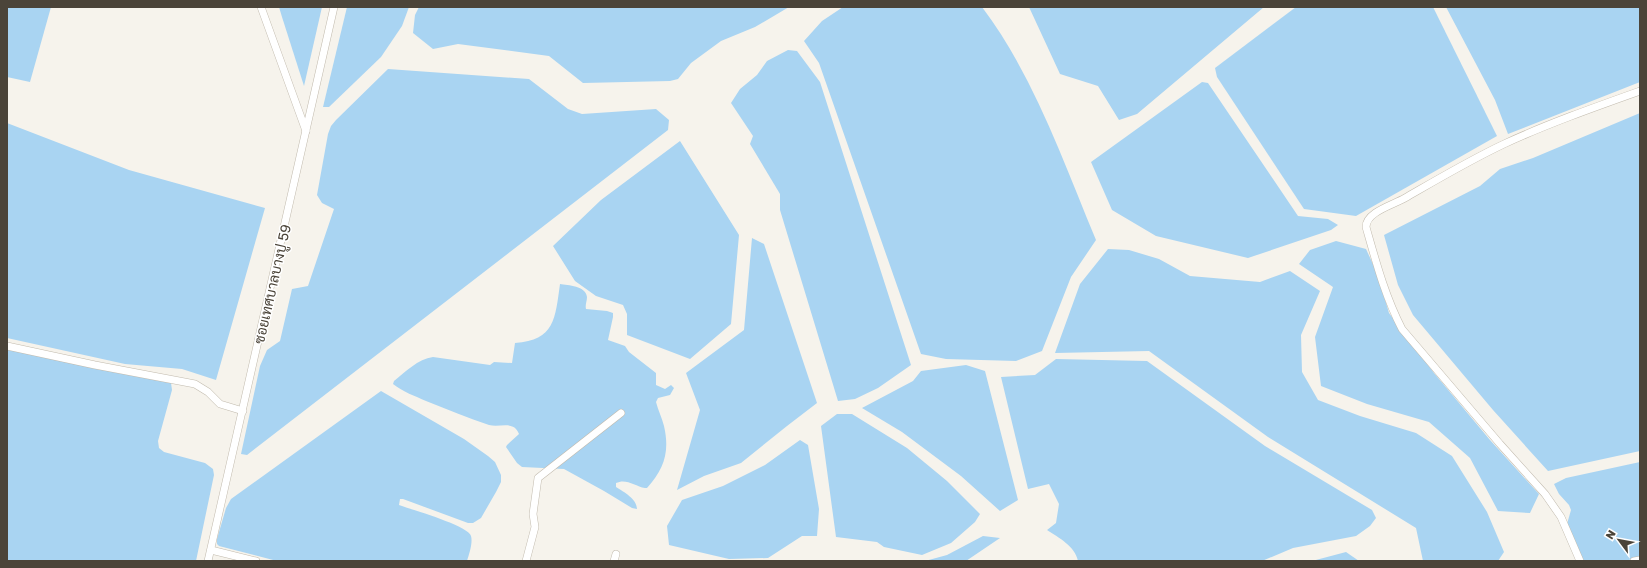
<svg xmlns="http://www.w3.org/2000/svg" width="1647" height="568" font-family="'Golos Text',Sarabun,sans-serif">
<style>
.water{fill:#a9d4f2}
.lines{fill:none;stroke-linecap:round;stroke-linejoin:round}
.street-casing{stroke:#c2bbae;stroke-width:8}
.street{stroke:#fff;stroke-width:7}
.labels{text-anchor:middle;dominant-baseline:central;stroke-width:3;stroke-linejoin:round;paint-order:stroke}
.street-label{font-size:14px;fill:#4b4439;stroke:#fff}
</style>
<rect width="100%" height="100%" fill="#f6f3ec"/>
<!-- water -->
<g class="water">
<path d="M 7,7 L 51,7 L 30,82 L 7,77 Z"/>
<path d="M 279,7 L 322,7 L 304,86 L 282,17 Z"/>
<path d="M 347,7 L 409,7 L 402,26 L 381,57 L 329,107 L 323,107 Z"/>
<path d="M 419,7 L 789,7 L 755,27 L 721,41 L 691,63 L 678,79 L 670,81 L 583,83 L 549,56 L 458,44 L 433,49 L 413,33 L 415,15 Z"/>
<path d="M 843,7 L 982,7 C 1034,76 1063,161 1096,240 L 1071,277 L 1042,351 L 1016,361 L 946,359 L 921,354 L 819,63 L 804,41 L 822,21 Z"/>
<path d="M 1029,7 L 1264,7 L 1137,114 L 1119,120 L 1098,86 L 1060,74 Z"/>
<path d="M 1296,7 L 1433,7 L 1497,136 L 1356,216 L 1304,209 L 1217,77 L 1215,68 Z"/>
<path d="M 1446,7 L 1640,7 L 1640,82 L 1508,134 L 1495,100 Z"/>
<path d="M 788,50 L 797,51 L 820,82 L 911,365 L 878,388 L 855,399 L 838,401 L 780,210 L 780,194 L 750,144 L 753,136 L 731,103 L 740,89 L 757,75 L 767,61 Z"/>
<path d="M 388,69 L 529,79 L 568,109 L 582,114 L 656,109 L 669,120 L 668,130 L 247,455 L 241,454 L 260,366 L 267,350 L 280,341 L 292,289 L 308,286 L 334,209 L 322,203 L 317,195 L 328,134 L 331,126 L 336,120 Z"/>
<path d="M 1202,82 L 1208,83 L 1298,216 L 1328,219 L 1338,225 L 1331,230 L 1248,258 L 1156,236 L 1112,210 L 1091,162 Z"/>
<path d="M 1640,113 L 1640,451 L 1548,471 L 1493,410 L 1413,315 L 1398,285 L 1384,235 L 1480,186 L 1500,169 L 1533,158 Z"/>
<path d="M 7,123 L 129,170 L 265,208 L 216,380 L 182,369 L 125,364 L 7,338 Z"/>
<path d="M 680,141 L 739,235 L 731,324 L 690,359 L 627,335 L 627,314 L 623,305 L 596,296 L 575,281 L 553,246 L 601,200 Z"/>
<path d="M 752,238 L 764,244 L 817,403 L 787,426 L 741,463 L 704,476 L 677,490 L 700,410 L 686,373 L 744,330 Z"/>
<path d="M 1336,241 L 1366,249 L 1378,275 L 1389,313 L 1434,373 L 1490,440 L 1539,494 L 1530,513 L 1498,511 L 1470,458 L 1429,422 L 1367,404 L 1321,386 L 1315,337 L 1333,287 L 1299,264 L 1310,250 Z"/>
<path d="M 1108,249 L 1129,250 L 1159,259 L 1190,276 L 1260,282 L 1290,271 L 1320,291 L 1301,335 L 1302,372 L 1318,400 L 1360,416 L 1416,433 L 1452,456 L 1487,512 L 1504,552 L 1498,561 L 1423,561 L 1416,528 L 1268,437 L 1149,351 L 1055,353 L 1080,284 Z"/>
<path d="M 560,284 C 568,285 586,286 587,297 C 587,301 585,305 586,309 L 607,311 L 613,313 L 613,317 L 608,340 L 625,346 L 629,352 L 656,373 L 656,385 L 665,389 L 671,385 L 674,388 L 670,395 L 658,398 L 656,402 C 658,410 662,418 664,426 C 670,452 664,469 647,488 L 645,488 C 635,486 626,478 616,483 L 616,487 C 624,492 637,499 637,509 L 632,508 L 604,491 L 564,469 L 522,467 L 517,463 L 506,447 L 507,445 L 519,434 C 514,420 500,428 489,425 C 468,418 447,409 426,401 C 415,396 403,392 393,384 L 394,381 C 405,372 418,359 433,357 L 490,365 L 494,362 L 512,363 L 515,343 C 555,340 555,319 560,284 Z"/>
<path d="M 7,349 L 171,383 L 172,390 L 158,441 L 159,448 L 164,452 L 205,463 L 213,469 L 214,475 L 196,561 L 7,561 Z"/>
<path d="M 1056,359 L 1147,361 L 1265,446 L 1372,510 L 1376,518 L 1370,526 L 1356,536 L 1293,548 L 1262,561 L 1078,561 C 1075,546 1059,538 1047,530 L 1056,523 L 1059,504 L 1049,484 L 1028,489 L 1001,377 L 1035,375 Z"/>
<path d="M 966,365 L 985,371 L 1018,500 L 1000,511 L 961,476 L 902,432 L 862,408 L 913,381 L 921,371 Z"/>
<path d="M 381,391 L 464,439 L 488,456 L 495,462 L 501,475 L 501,482 L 496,492 L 481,518 L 473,523 L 468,523 L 403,499 L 400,499 L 399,505 L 402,506 C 413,510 469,526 471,536 C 473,543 469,554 467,561 L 277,561 L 219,546 L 217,544 L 217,539 L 226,508 L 231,499 Z"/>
<path d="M 837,414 L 852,414 L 907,448 L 947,481 L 980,514 L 975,522 L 951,543 L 922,555 L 884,547 L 877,542 L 836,537 L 821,426 Z"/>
<path d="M 800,440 L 808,445 L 819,509 L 817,536 L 802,536 L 768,558 L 729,559 L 669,545 L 667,526 L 682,500 L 723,486 L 765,465 Z"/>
<path d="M 1640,462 L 1640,557 L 1625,561 L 1583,561 L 1567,524 L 1571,510 L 1569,505 L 1559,494 L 1554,484 L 1566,478 Z"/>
<path d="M 983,536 L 1000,538 L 966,561 L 925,561 L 947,555 Z"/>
<path d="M 1346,552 L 1359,561 L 1312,561 Z"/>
</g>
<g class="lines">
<defs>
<g id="street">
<path d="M 261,7 L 306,131"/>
<path d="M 7,346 L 95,365 L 195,384 L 208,392 L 220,404 L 243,411"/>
<path d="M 211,550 L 256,561"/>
<path d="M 208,561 L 334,7"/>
<path d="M 526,561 L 535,527 L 533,514 L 538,478 L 621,413"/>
<path d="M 614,561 L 616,554"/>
<path d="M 1580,561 L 1561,517 L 1545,494 L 1500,444 L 1402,329 C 1385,296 1376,262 1366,227 C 1366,212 1393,205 1405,198 C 1438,179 1470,160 1504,144 C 1547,124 1595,107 1640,91"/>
<path d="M 1634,561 L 1640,560"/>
</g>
</defs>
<!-- street casing -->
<use href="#street" class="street-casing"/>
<!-- street -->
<use href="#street" class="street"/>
</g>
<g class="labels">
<!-- street labels -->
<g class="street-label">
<text transform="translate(272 284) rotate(-77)">ซอยเทศบาลบางปู 59</text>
</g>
</g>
<!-- border -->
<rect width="1647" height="568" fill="none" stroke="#4b4439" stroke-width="16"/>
<!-- north arrow -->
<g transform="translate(1619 540) rotate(302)" stroke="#ffffff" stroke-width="3" paint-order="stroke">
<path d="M0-3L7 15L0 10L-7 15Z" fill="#4b4439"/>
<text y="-6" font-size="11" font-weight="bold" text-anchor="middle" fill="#4b4439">N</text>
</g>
</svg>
